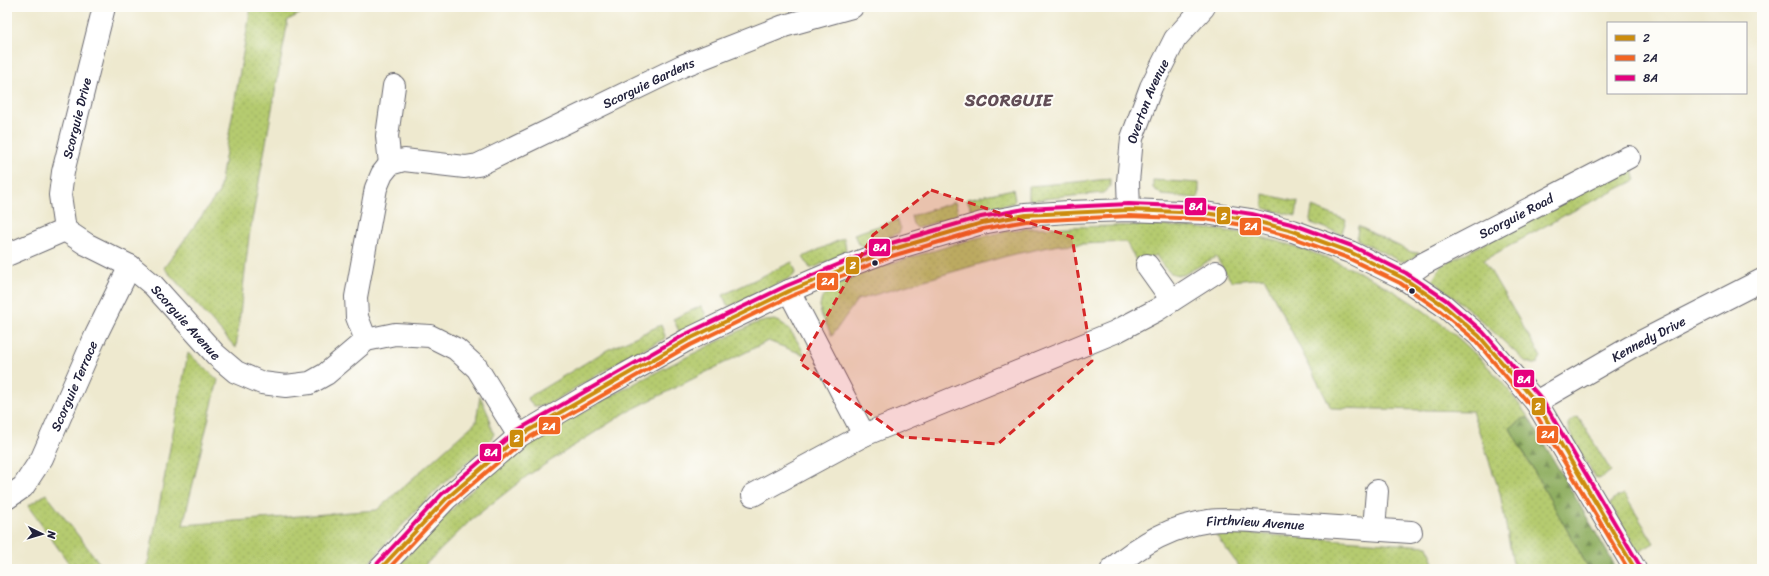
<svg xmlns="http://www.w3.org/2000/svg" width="1769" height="576" font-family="Sriracha,sans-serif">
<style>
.grass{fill:url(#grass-dots);stroke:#6c7656}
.forest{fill:url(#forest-firs);stroke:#59684e}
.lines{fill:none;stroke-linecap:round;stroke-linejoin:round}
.street-casing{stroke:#69686f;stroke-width:24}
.secondary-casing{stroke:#69686f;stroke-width:24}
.street{stroke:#fff;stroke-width:22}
.secondary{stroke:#fff;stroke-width:22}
.bus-1-casing{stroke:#fdfcf7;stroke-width:7}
.bus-2-casing{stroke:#fdfcf7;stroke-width:7}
.bus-3-casing{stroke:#fdfcf7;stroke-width:7}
.bus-1{stroke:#cc8c0c;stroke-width:4}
.bus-2{stroke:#f26522;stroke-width:4}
.bus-3{stroke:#e5007d;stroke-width:4}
.marked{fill:#d62828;fill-opacity:0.2;stroke:#d62828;stroke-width:3;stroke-dasharray:8 5;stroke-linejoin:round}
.bus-dot{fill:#22223b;stroke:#fdfcf7;stroke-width:1.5}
.labels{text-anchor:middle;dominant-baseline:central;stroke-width:4;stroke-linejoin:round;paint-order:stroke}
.street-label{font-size:13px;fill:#22223b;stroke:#fdfcf7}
.district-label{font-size:17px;font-weight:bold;letter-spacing:1px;fill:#624e57;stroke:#fdfcf7}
.line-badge{stroke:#fdfcf7;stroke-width:1.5}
.badge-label{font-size:11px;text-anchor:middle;font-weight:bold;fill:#fff}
</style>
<defs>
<pattern id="grass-dots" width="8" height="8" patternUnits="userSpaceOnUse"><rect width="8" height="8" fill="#b5cb70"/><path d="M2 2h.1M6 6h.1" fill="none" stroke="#9bae62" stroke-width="1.8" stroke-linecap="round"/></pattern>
<pattern id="forest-firs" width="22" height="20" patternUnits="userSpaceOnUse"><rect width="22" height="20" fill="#90af62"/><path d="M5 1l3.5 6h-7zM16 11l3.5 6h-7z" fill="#758e52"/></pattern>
</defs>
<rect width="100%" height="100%" fill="#fdfcf7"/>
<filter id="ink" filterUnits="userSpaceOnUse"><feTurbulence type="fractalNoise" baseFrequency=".025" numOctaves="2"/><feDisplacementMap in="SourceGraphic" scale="8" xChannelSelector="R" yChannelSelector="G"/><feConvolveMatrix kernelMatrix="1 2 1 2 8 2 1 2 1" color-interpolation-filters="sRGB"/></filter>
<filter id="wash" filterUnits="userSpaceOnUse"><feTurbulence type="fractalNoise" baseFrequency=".012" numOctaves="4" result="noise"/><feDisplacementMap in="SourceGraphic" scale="16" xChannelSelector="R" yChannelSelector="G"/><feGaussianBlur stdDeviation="0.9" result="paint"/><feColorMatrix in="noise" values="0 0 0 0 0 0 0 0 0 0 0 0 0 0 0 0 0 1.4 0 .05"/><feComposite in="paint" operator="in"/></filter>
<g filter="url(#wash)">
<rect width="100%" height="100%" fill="#eee9cf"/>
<!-- grass -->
<g class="grass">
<path d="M 251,7 L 313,7 L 288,20 L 249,237 L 236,348 L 164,268 L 219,192 Z"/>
<path d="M 1632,166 L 1636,180 L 1565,215 L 1484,260 L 1541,357 L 1536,365 L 1526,362 L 1473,313 L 1433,280 L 1441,266 Z"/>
<path d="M 1110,179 L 1110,187 L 1103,193 L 1033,200 L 1029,199 L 1029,186 Z"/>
<path d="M 1153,180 L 1199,183 L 1199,196 L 1197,198 L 1162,195 L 1153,188 Z"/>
<path d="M 1013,189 L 1015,200 L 1013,203 L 975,212 L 971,209 L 967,199 Z"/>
<path d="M 1263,194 L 1298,202 L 1296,216 L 1263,208 Z"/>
<path d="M 955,202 L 958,212 L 955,216 L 917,228 L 913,224 L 911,216 Z"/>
<path d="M 1312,207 L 1346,220 L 1342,233 L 1341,234 L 1311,223 L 1310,220 Z"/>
<path d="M 897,220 L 901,228 L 899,233 L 864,246 L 858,244 L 854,234 Z"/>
<path d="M 1151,225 C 1179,227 1208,228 1236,232 C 1353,253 1462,319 1529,418 L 1525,418 L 1512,432 L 1589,569 L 1514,569 L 1500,493 L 1472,411 L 1331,408 L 1264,278 L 1231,281 L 1216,257 L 1183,275 C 1168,276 1163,266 1156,255 L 1138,264 L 1126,242 L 1059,245 L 1010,255 L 857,300 L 832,336 L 821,314 L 820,305 L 822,298 L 833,286 L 872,269 L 973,239 L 1007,231 L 1030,228 Z"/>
<path d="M 1358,226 L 1411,252 L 1419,253 L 1410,261 L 1400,261 L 1358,240 L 1357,236 Z"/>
<path d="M 844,238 L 846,250 L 845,253 L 813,268 L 810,268 L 803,257 Z"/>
<path d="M 792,262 L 796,272 L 792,277 L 732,306 L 727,305 L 723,295 Z"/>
<path d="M 701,306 L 705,313 L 706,318 L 683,331 L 679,331 L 673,319 Z"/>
<path d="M 775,320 C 790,324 798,343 805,355 L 768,341 L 625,413 L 527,476 L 471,520 L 421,569 L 395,569 C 432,529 469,489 512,456 C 531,442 551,431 571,419 C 630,384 692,354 754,324 L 765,321 Z"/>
<path d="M 661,325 L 665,336 L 664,339 L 624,359 L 547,405 L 534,406 L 527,398 L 607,350 Z"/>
<path d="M 188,353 L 218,380 L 183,525 L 377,510 L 476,422 L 480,396 L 489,416 L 490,425 L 494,434 C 485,451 464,464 450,477 C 420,506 391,536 364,569 L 142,569 L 148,564 Z"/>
<path d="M 1578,417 L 1611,471 L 1599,479 L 1596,478 C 1591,469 1566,433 1568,424 C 1569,421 1575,418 1578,417 Z"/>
<path d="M 46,494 L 104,569 L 73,569 L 28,506 Z"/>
<path d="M 1624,494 L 1654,543 L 1640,551 L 1637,550 L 1610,504 L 1613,499 Z"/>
<path d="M 1213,531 L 1428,546 L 1436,569 L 1241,569 Z"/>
</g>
<!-- forest -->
<path class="forest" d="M 1525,418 L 1529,418 L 1617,569 L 1589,569 L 1512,432 L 1510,427 Z"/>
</g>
<g filter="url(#ink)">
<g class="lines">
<defs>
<g id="street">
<path d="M 390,164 L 387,136 L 394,86"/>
<path id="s1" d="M 1129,210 L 1128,182 L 1132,138 L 1151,87 L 1175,39 L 1204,7"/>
<path id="s2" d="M 65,230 L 86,244 L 130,266 L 153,285 L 216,355 L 236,372 L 262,383 L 286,386 L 310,383 L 326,374 L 366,340 L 395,334 L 430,336 L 456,349 L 477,368 L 519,436"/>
<path id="s3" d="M 65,230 L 60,195 L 63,172 L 104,7"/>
<path d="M 7,255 L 65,230"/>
<path d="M 1147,265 L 1172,300"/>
<path id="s4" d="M 1403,278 L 1423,264 L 1629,157"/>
<path d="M 789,291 L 864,435 L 1115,332 L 1157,310 L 1216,272"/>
<path id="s5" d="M 366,340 L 357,317 L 356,297 L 376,188 L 382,174 L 390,164 L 404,160 L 465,167 L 478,165 L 682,66 L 784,26 L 852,7"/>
<path id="s6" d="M 1536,402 L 1631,347 L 1762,280"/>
<path d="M 753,495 L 864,435"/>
<path id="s7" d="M 7,498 L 23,487 L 42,458 L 96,335 L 130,266"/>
<path d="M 1374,529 L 1377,491"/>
<path id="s8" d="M 1112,569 C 1139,545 1173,526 1209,521 C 1232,518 1257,522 1279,523 C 1323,526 1367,529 1411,532"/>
</g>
<path id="secondary" d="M 380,569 L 446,499 L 519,436 L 592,393 L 687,340 L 789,291 L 840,269 L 890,250 L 982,223 L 1025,215 L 1068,212 L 1129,210 L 1205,213 L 1251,220 L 1293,231 L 1350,252 L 1403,278 L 1443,305 L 1479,336 L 1536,402 L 1635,569"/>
</defs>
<!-- street casing -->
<use href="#street" class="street-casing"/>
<!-- secondary casing -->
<use href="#secondary" class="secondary-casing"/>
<!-- street -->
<use href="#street" class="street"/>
<!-- secondary -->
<use href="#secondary" class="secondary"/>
<defs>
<path id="bus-1" d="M 380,569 L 446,499 L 519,436 L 687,340 L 789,291 L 890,250 L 982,223 L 1025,215 L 1129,210 L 1205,213 L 1251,220 L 1293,231 L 1350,252 L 1403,278 L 1443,305 L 1479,336 L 1536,402 L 1635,569"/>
<path id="bus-2" d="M 388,569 L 450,503 L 523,441 L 690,345 L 791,296 L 892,256 L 983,229 L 1026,221 L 1129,216 L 1204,219 L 1250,226 L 1291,237 L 1348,258 L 1400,283 L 1439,310 L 1475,340 L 1531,406 L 1628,569"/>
<path id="bus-3" d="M 376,565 L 442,494 L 516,431 L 684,335 L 786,286 L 888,244 L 981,217 L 1025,209 L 1129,204 L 1206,207 L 1252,214 L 1295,225 L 1352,246 L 1406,273 L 1446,300 L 1483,332 L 1541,398 L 1640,566"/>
</defs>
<!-- bus-1 casing -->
<use href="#bus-1" class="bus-1-casing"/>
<!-- bus-2 casing -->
<use href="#bus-2" class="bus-2-casing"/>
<!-- bus-3 casing -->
<use href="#bus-3" class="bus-3-casing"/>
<!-- bus-1 -->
<use href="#bus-1" class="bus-1"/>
<!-- bus-2 -->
<use href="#bus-2" class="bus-2"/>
<!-- bus-3 -->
<use href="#bus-3" class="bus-3"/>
</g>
</g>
<!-- marked area -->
<path class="marked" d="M 931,190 L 1072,237 L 1092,361 L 998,444 L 902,437 L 800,363 L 873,235 Z"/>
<!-- markers -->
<g class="bus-dot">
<circle cx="875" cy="263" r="3.5"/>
<circle cx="1412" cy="291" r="3.5"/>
</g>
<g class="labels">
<!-- street labels -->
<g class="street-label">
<text stroke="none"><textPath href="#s5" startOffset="462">Scorguie Gardens</textPath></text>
<text stroke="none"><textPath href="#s1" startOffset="112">Overton Avenue</textPath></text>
<text stroke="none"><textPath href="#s3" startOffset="114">Scorguie Drive</textPath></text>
<text stroke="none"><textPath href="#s4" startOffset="129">Scorguie Road</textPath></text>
<text stroke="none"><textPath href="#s2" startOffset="154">Scorguie Avenue</textPath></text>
<text stroke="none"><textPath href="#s6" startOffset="129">Kennedy Drive</textPath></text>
<text stroke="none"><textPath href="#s7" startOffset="133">Scorguie Terrace</textPath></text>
<text stroke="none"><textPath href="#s8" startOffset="156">Firthview Avenue</textPath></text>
</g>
<!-- district labels -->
<g class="district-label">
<text x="1009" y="100">SCORGUIE</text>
</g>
</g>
<g class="line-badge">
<rect x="1184" y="197" width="23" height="19" rx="4" fill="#e5007d"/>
<rect x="1216" y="206" width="15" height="19" rx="4" fill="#cc8c0c"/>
<rect x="1239" y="217" width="23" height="19" rx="4" fill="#f26522"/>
<rect x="868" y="238" width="23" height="19" rx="4" fill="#e5007d"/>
<rect x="845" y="256" width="15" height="19" rx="4" fill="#cc8c0c"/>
<rect x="816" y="272" width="23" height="19" rx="4" fill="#f26522"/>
<rect x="1513" y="369" width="22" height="19" rx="4" fill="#e5007d"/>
<rect x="1531" y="397" width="15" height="19" rx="4" fill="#cc8c0c"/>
<rect x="538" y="416" width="23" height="19" rx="4" fill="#f26522"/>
<rect x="1536" y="425" width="23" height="19" rx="4" fill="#f26522"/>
<rect x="509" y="429" width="15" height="19" rx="4" fill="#cc8c0c"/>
<rect x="479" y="443" width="23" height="19" rx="4" fill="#e5007d"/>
</g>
<g class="badge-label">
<text x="1196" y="210">8A</text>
<text x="1224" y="220">2</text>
<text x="1251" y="230">2A</text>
<text x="880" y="251">8A</text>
<text x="853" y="269">2</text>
<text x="828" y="285">2A</text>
<text x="1524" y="383">8A</text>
<text x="1538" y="410">2</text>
<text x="549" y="430">2A</text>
<text x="1548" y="438">2A</text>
<text x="517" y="442">2</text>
<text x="491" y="456">8A</text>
</g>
<!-- margin -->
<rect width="1769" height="576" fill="none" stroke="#fdfcf7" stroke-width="24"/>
<!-- legend -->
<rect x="1607" y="22" width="140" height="72" fill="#fdfcf7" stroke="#a5a5ac"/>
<rect x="1615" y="35" width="20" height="6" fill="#cc8c0c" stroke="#a5a5ac"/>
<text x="1643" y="42" font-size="12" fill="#22223b">2</text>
<rect x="1615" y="55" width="20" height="6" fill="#f26522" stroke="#a5a5ac"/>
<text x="1643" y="62" font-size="12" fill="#22223b">2A</text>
<rect x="1615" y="75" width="20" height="6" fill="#e5007d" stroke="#a5a5ac"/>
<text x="1643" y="82" font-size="12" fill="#22223b">8A</text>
<!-- north arrow -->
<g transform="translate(42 534) rotate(95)" stroke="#fdfcf7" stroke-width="3" paint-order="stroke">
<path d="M0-3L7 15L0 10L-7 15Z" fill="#22223b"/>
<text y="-6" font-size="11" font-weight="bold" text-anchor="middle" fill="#22223b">N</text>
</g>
</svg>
